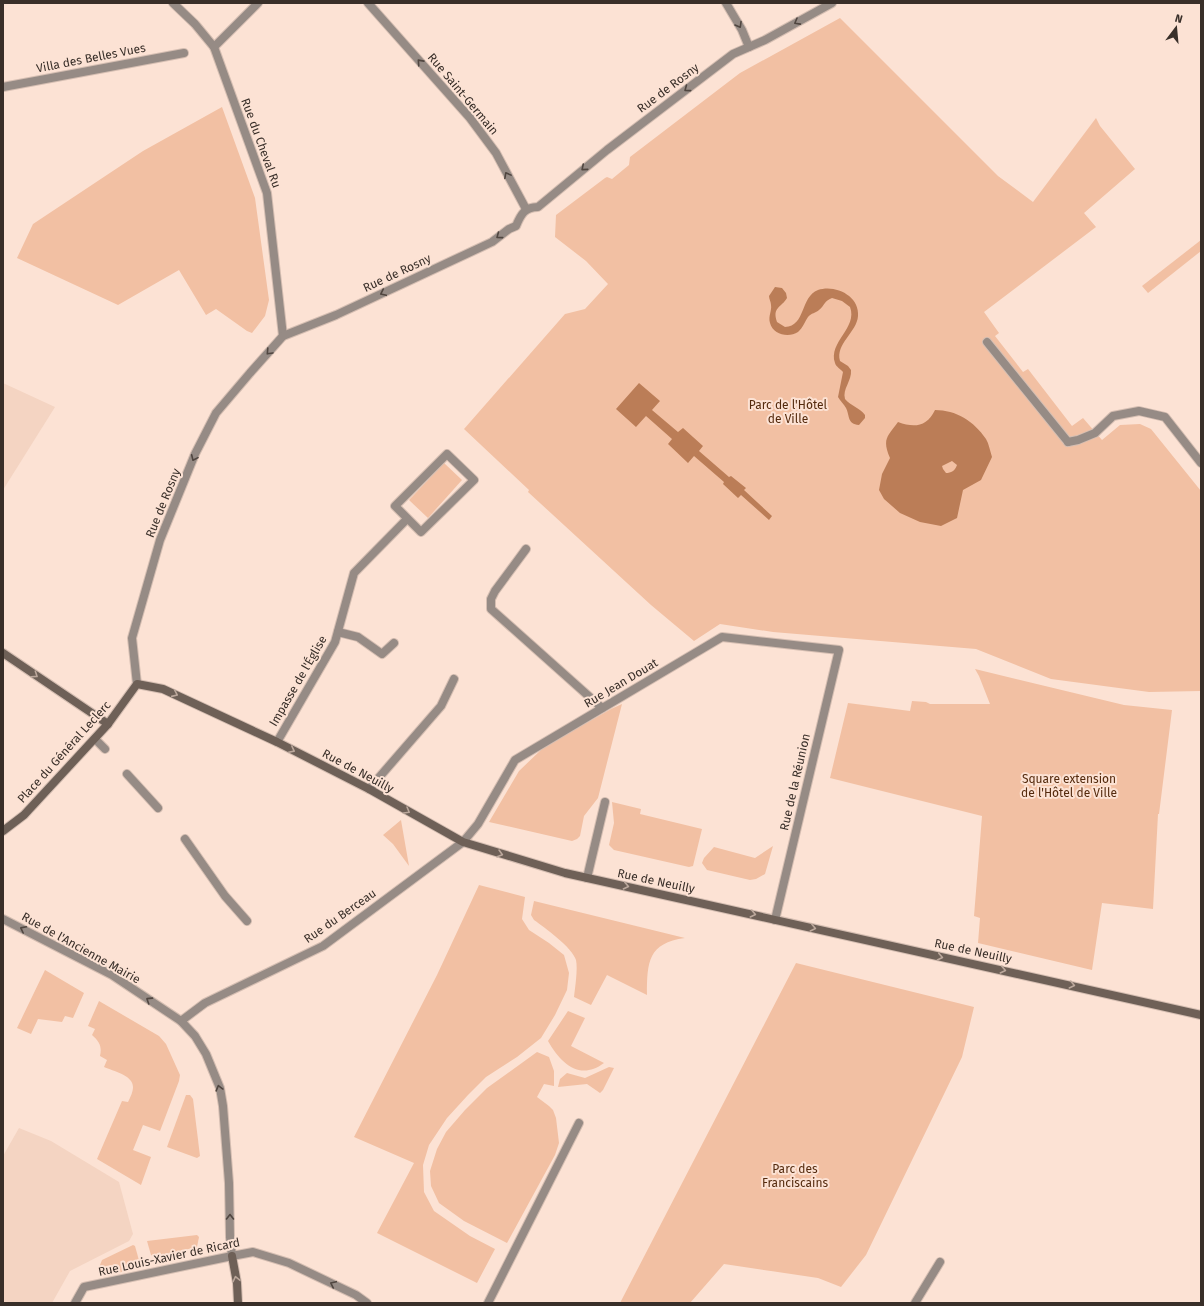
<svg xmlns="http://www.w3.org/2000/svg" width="1204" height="1306" font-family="'Fira Sans',sans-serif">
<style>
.built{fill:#f4d4c2}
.green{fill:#f2c0a3}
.water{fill:#bb7d57;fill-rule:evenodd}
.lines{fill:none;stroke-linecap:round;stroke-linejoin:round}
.lane-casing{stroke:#d5beb2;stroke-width:10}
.street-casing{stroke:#d5beb2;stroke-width:10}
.secondary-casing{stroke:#d5beb2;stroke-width:10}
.lane{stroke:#968b85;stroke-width:8}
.street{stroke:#968b85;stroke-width:8}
.secondary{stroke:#6e6057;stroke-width:8}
.oneway{stroke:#504640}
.oneway2{stroke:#bca89c}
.labels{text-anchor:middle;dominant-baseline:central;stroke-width:4;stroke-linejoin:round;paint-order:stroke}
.street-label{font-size:12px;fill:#392f29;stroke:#fce2d4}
.park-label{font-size:12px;fill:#542a0d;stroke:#fce2d4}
</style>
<rect width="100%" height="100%" fill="#fce2d4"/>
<!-- built -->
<g class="built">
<path d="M 3,383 L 55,407 L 3,490 Z"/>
<path d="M 19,1128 L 51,1141 L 119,1182 L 133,1234 L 129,1241 L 70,1271 L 52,1303 L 3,1303 L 3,1156 Z"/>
</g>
<!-- green -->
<g class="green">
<path d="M 840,18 L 998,176 L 1033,202 L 1096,118 L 1100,126 L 1135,169 L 1084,213 L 1096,227 L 984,312 L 999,333 L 995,336 L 1023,372 L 1028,369 L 1072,426 L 1083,418 L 1102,440 L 1120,425 L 1140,424 L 1151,429 L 1201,491 L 1201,691 L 1149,692 L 1051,679 L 976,649 L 773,632 L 720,624 L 694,641 L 651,605 L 528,492 L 529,490 L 464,429 L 565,314 L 585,309 L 608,284 L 586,261 L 555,237 L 556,215 L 605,178 L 607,177 L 612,179 L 629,165 L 630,157 L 740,73 Z"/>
<path d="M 222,107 L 255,198 L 269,300 L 265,316 L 252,333 L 247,331 L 216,309 L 206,315 L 179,270 L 118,305 L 17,258 L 33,224 L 143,151 Z"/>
<path d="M 1201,240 L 1201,251 L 1148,293 L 1142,286 Z"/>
<path d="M 444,463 L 462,480 L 428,518 L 409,500 Z"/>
<path d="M 975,669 L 1124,705 L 1172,710 L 1159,814 L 1158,814 L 1153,909 L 1102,903 L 1092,970 L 978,943 L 980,918 L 974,916 L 982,816 L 830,778 L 848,703 L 910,711 L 912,701 L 926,702 L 930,704 L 990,704 L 979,676 Z"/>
<path d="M 622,704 L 598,798 L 584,816 L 580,836 L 577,839 L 572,841 L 489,822 L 519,771 L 544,747 L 611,709 Z"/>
<path d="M 612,802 L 641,809 L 640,814 L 702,829 L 693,866 L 689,867 L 614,850 L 609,845 L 614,823 Z"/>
<path d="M 401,820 L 409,866 L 393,844 L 383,835 Z"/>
<path d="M 773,846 L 765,874 L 756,879 L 750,880 L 707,870 L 702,863 L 704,858 L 714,847 L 755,858 Z"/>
<path d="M 479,885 L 525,897 L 522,919 L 529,930 L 549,943 L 564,955 L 569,973 L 567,990 L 555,1015 L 541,1038 L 517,1057 L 486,1077 L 468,1095 L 447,1118 L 429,1145 L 423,1165 L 424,1192 L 434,1211 L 470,1236 L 495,1249 L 477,1283 L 377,1233 L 414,1163 L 354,1137 L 437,975 Z"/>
<path d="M 534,901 L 685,938 C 648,943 647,962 647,995 L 607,975 L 591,1005 L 574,997 C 575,988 578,969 576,960 C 572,947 545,928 534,920 L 531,915 Z"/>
<path d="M 796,963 L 974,1007 L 962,1057 L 866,1255 L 841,1287 L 818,1278 L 724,1264 L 690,1303 L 620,1303 Z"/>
<path d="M 45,970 L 84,993 L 73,1018 L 65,1016 L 62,1022 L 38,1019 L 31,1034 L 17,1028 Z"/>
<path d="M 99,1001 L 159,1036 L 166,1044 L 180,1075 L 179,1081 L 160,1131 L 143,1125 L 133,1150 L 151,1157 L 141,1185 L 97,1159 L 122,1101 L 128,1102 C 130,1098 133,1092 133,1087 C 133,1075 113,1071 104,1067 L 107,1060 L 100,1056 C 102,1047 100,1042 92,1035 L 95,1029 L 88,1026 Z"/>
<path d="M 568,1011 L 585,1018 L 571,1046 L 604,1063 C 580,1081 561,1064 548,1041 Z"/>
<path d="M 537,1052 L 549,1057 L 554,1071 L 554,1086 L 544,1084 L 537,1097 L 549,1106 L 553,1110 L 556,1118 L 559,1143 L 555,1155 L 507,1243 L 464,1221 L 439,1203 L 431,1186 L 430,1171 L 437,1149 L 446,1132 L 465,1110 L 487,1088 Z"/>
<path d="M 609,1067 L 614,1068 L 603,1090 L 600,1093 L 587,1084 L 558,1087 L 560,1079 L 567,1073 L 585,1078 Z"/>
<path d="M 186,1095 L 190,1095 L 193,1099 L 200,1156 L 197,1158 L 167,1147 Z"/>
<path d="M 197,1235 L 199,1237 L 197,1247 L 154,1257 L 151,1255 L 147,1241 Z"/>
<path d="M 133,1245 L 135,1246 L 140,1264 L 138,1268 L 109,1275 L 103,1273 L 100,1265 L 102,1260 Z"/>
</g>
<!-- water -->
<g class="water">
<path d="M 775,287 L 782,288 L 786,293 L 787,298 C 781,308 772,307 777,322 L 785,327 C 806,326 800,297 818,290 C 835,284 860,296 858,316 C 857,332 835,344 840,361 L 848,366 L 851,370 C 852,381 842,389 845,399 C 851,406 860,408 865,415 L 865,418 L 859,425 C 847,424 850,416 846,408 C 844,404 840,401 838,397 L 843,372 C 841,369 836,367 835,363 C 828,342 858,328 850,307 L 842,301 L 832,298 C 824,301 825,305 819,310 C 816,313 811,313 808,317 C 805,321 803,328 798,332 C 789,338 773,335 770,323 C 768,316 772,311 771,305 C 771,302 769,299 769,296 Z"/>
<path d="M 639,383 L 660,401 L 652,410 L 678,432 L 683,428 L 703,446 L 699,451 L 729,477 L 731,476 L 746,488 L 744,490 L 772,516 L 769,520 L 741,495 L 738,498 L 723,484 L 724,482 L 694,456 L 688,463 L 668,444 L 672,439 L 646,416 L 636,427 L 616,409 Z"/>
<path d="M 935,410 C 956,410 974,421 986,439 C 989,444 990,451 992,457 L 981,480 L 963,490 L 957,518 L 941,526 L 920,522 L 900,513 L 884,499 L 879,490 L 882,474 L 890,458 C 882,439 887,437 898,422 C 914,428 927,427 935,410 ZM 952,461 L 957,465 C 955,471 951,473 946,473 L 943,469 L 942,466 Z"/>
</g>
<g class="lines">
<defs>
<g id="lane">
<path d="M 987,342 L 1068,442"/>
<path d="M 447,454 L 474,480 L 421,532 L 395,506 Z"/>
<path d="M 526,549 L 495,591 L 491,599 L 491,609 L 602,708"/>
<path d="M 338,632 L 358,637 L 382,654 L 394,643"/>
<path d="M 95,739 L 105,749"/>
<path d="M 277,742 L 335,642 L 354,573 L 407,519"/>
<path d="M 127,774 L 158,808"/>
<path d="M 185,839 L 225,896 L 247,921"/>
<path d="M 587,878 L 605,802"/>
<path d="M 75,1303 L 84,1287 L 232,1256"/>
<path d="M 488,1303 L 579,1123"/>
<path d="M 915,1303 L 940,1262"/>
</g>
<g id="street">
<path d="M 173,3 L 195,24 L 214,47 L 267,193 L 283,336"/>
<path d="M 368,3 L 470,118 L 496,153 L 526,209"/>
<path d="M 726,3 L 742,30 L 749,47"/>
<path d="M 214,47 L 258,3"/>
<path d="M 3,87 L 184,53"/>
<path d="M 1068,442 L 1078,440 L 1095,433 L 1113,416 L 1139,411 L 1165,417 L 1201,463"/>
<path d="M 137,684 L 132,638 L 160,540 L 195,454 L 216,413 L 250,373 L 283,336 L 336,315 L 492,242 L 509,229 L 516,226 C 521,214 525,207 538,207 L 607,150 L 733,54 L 765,40 L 832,3"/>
<path d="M 369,789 L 441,706 L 454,679"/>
<path d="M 3,919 L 112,975 L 181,1021 L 195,1036 L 206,1054 L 220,1088 L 223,1106 L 229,1183 L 230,1237 L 232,1256 L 253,1252 L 289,1263 L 356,1295 L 367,1303"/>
<path d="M 181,1021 L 205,1003 L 323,946 L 463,842 L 478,824 L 515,760 L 722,637 L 839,650 L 775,920"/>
</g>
<g id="secondary">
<path d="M 3,653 L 108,724"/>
<path d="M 3,831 L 24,815 L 108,724 L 137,684 L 163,689 L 277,742 L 369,789 L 463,842 L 565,873 L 1201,1015"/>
<path d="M 232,1256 L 237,1283 L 238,1303"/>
</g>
</defs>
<!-- lane casing -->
<use href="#lane" class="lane-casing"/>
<!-- street casing -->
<use href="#street" class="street-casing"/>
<!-- secondary casing -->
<use href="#secondary" class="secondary-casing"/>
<!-- lane -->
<use href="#lane" class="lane"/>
<!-- street -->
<use href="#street" class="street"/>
<!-- secondary -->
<use href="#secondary" class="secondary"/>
</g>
<!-- one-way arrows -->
<defs><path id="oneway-chevron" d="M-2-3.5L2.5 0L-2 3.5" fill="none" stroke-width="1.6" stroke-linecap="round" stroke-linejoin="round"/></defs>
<g class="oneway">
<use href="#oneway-chevron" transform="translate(797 22) rotate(151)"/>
<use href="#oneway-chevron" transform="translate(739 25) rotate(60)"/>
<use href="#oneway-chevron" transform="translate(420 62) rotate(-132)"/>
<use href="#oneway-chevron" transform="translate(687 89) rotate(143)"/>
<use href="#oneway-chevron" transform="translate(584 168) rotate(140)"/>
<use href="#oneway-chevron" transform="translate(507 175) rotate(-118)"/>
<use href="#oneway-chevron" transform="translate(499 236) rotate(143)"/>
<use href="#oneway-chevron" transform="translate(383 293) rotate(155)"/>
<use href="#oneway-chevron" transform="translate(269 352) rotate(133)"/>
<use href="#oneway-chevron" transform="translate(194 458) rotate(114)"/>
<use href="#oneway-chevron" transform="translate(23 929) rotate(-153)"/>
<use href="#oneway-chevron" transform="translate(149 1000) rotate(-147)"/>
<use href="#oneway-chevron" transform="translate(219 1088) rotate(-105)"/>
<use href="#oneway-chevron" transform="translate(230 1217) rotate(-90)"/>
<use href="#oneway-chevron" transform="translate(333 1284) rotate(-155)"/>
</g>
<g class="oneway2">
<use href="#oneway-chevron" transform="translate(35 675) rotate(34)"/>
<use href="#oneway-chevron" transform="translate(175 694) rotate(24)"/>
<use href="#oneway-chevron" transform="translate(292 750) rotate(27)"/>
<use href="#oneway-chevron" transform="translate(407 811) rotate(30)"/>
<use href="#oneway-chevron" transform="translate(500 854) rotate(16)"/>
<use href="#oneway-chevron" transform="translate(626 886) rotate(12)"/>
<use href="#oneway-chevron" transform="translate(753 914) rotate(13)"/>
<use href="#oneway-chevron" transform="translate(813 928) rotate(13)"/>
<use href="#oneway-chevron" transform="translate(940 957) rotate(12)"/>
<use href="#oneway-chevron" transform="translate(1003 970) rotate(13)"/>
<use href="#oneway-chevron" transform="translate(1072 985) rotate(13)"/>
<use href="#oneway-chevron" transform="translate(236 1279) rotate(-103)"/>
</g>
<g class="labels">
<!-- street labels -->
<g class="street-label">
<text transform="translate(91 58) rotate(-11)">Villa des Belles Vues</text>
<text transform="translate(668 88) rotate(-37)">Rue de Rosny</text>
<text transform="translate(463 94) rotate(50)">Rue Saint-Germain</text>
<text transform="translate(261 143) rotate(70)">Rue du Cheval Ru</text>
<text transform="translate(397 273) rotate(-25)">Rue de Rosny</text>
<text transform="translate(163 503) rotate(-68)">Rue de Rosny</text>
<text transform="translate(298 681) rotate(-60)">Impasse de l'Église</text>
<text transform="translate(621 683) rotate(-31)">Rue Jean Douat</text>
<text transform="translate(64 752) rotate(-48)">Place du Général Leclerc</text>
<text transform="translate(358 771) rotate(28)">Rue de Neuilly</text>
<text transform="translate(795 782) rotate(-77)">Rue de la Réunion</text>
<text transform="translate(656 881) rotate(12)">Rue de Neuilly</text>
<text transform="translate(340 916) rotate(-35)">Rue du Berceau</text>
<text transform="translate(81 948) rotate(29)">Rue de l'Ancienne Mairie</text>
<text transform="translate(973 951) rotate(12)">Rue de Neuilly</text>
<text transform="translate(169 1257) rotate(-12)">Rue Louis-Xavier de Ricard</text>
</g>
<!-- park labels -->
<g class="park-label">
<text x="788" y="405">Parc de l'Hôtel<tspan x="788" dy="14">de Ville</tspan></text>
<text x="1069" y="779">Square extension<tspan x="1069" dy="14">de l'Hôtel de Ville</tspan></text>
<text x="795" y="1169">Parc des<tspan x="795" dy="14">Franciscains</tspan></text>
</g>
</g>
<!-- border -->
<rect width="1204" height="1306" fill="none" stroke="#392f29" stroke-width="8"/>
<!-- north arrow -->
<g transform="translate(1176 28) rotate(16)" stroke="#fce2d4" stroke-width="3" paint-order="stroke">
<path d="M0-3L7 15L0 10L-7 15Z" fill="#392f29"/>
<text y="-6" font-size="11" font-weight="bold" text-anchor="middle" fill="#392f29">N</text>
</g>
</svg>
